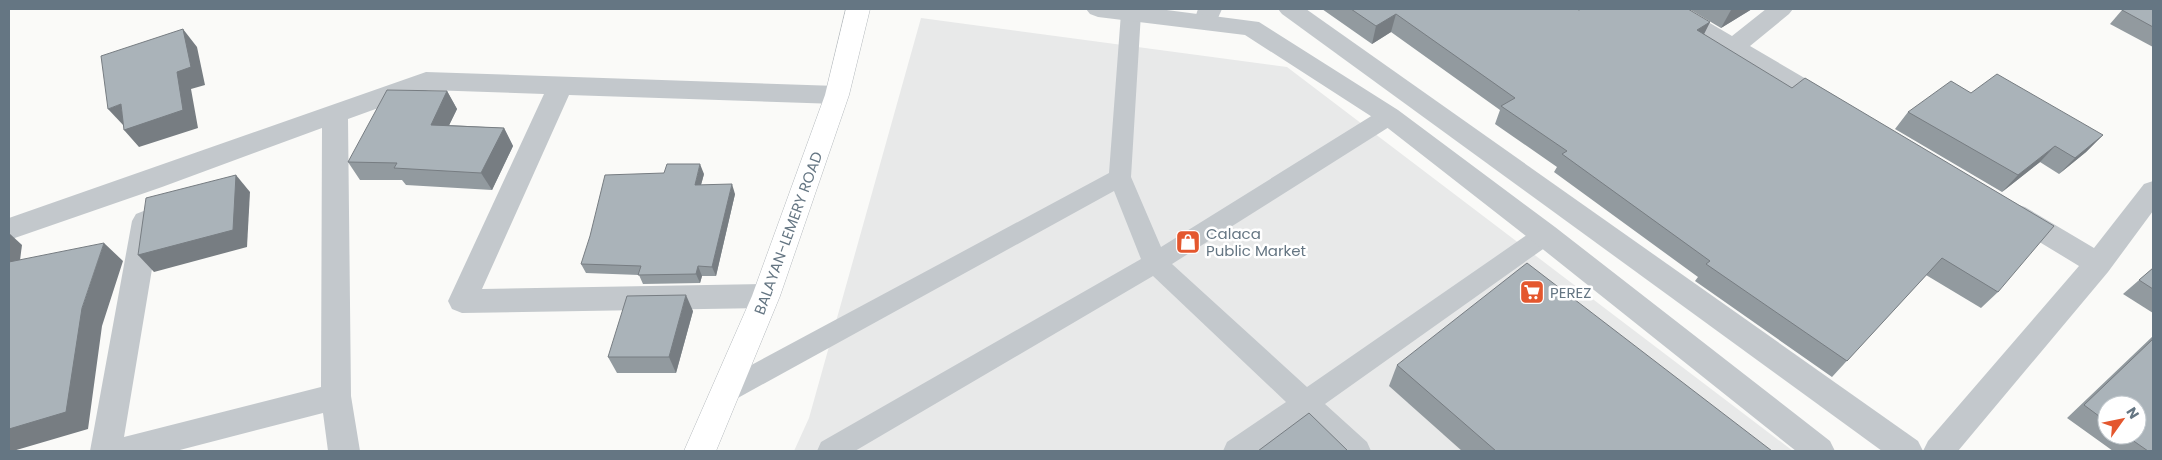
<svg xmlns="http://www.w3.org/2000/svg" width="2162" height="460" font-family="Poppins,sans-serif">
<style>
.built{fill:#e8e9e9}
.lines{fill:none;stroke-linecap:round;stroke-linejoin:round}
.primary-casing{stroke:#b5babe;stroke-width:1}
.service{fill:#c3c8cc;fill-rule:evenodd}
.minor{fill:#c3c8cc;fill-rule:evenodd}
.tertiary{fill:#c3c8cc;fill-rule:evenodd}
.primary{fill:#fff;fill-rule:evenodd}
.wall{fill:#929a9f;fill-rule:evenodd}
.shaded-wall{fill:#777d82}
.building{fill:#aab3b9;stroke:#777d82}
.labels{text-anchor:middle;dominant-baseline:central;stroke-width:5;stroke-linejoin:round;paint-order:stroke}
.street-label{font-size:15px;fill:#657683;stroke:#fff}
.poi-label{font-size:15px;fill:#657683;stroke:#fff;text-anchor:start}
</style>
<rect width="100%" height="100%" fill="#fafaf8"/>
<!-- built -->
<path class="built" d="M 921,18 L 1287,67 L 1793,451 L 794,451 L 809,418 Z"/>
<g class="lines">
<defs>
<path id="primary" d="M 846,9 L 870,9 L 849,95 L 780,296 L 716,451 L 684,451 L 752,296 L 825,95 Z"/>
</defs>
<!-- primary casing -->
<use href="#primary" class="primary-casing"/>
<!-- service -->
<path class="service" d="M 1124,9 L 1138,9 L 1141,13 L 1131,177 L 1161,247 L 1381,110 L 1389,108 L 1397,110 L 1400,116 L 1397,122 L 1172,264 L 1307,387 L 1537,228 L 1545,226 L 1553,228 L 1557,235 L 1553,242 L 1325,404 L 1367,442 L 1371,451 L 1338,451 L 1304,419 L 1258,451 L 1223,451 L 1227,442 L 1286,402 L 1153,276 L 855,451 L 817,451 L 821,442 L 1141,259 L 1114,191 L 736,399 L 727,402 L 718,399 L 714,391 L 718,383 L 1109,173 L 1121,13 Z"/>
<!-- minor -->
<g class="minor">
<path d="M 1198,9 L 1222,9 L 1214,27 L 1206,29 L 1198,27 L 1194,21 Z"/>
<path d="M 1278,9 L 1306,9 L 1918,441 L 1923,451 L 1882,451 L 1282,14 Z"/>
<path d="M 1657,9 L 1686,9 L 1732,36 L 1766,9 L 1793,9 L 1789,14 L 1750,46 L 1837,97 L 1841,103 L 1837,109 L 1828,112 L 1819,109 L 1661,14 Z"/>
<path d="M 426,72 L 837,86 L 846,89 L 849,95 L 846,101 L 837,104 L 569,95 L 482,289 L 766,284 L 776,288 L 780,296 L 776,304 L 766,308 L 462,313 L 452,309 L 448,301 L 544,94 L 428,90 L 348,119 L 351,396 L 360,451 L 328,451 L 323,413 L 176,451 L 90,451 L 132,221 L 136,214 L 146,210 L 156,214 L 160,221 L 124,437 L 321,387 L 322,128 L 162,187 L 9,240 L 9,218 Z"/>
<path d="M 2153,181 L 2153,211 L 2108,272 L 1958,451 L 1923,451 L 1928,441 L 2079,266 L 2005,221 L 2001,214 L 2005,207 L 2015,204 L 2025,207 L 2094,248 L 2144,184 Z"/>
</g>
<!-- tertiary -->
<path class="tertiary" d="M 1086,9 L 1159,9 L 1259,22 L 1398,110 L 1555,227 L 1830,441 L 1835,451 L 1796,451 L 1535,243 L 1380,122 L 1245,35 L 1098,17 L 1090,14 Z"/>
<!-- primary -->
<use href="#primary" class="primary"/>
</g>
<!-- wall -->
<g class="wall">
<path d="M 1322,9 L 1576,9 L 1579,10 L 1710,22 L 1704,34 L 1998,292 L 1981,308 L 1926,275 L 1832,377 L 1695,281 L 1698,277 L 1554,172 L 1557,167 L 1495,124 L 1500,110 L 1391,32 L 1372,44 Z"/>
<path d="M 1689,9 L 1752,9 L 1721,28 Z"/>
<path d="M 2153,9 L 2153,47 L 2110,24 L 2122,10 Z"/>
<path d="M 447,91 L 457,109 L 449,125 L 504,128 L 513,146 L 492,190 L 406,185 L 402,180 L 360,180 L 348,162 Z"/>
<path d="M 1971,93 L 2103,135 L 2086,152 L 2059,174 L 2040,162 L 2002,192 L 1895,129 L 1908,112 Z"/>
<path d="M 704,174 L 701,185 L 735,194 L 716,276 L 702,276 L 700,283 L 643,284 L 639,275 L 586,273 L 581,264 Z"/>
<path d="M 2153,268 L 2153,313 L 2123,294 Z"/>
<path d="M 693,311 L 676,373 L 617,373 L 608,357 Z"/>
<path d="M 2153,336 L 2153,451 L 2113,451 L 2067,418 ZM 2107,405 L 2137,435 L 2107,435 Z"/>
<path d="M 1397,365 L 1772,451 L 1462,451 L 1389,386 Z"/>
</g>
<!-- shaded-wall -->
<g class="shaded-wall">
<path d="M 1733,9 L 1752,9 L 1721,28 L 1731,10 Z"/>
<path d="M 1396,14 L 1391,32 L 1372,44 L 1376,26 Z"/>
<path d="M 1710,22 L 1701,40 L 1697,30 Z"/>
<path d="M 183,29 L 197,47 L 205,85 L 191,89 L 198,128 L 139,147 L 124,130 L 177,72 Z"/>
<path d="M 447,91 L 457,109 L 441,142 L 431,125 Z"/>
<path d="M 121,104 L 124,126 L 108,109 Z"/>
<path d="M 504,128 L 513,146 L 492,190 L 481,173 Z"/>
<path d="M 2103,135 L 2086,152 L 2059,174 L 2075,158 Z"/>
<path d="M 2055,146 L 2040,162 L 2002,192 L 2018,175 Z"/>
<path d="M 700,164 L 704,174 L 698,195 L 695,185 Z"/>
<path d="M 236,175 L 250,192 L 247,247 L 154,272 L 138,255 Z"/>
<path d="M 732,184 L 735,194 L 716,276 L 712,267 Z"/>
<path d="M 9,233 L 22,245 L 17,283 L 9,276 Z"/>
<path d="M 104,243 L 123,261 L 102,326 L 88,429 L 13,451 L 9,451 L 9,429 L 82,308 Z"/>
<path d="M 698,266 L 702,276 L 700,283 L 696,274 Z"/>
<path d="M 686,295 L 693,311 L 676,373 L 669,357 Z"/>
</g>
<!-- building -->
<g class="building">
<path d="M 1351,9 L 1576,9 L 1579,10 L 1581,9 L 1688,9 L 1710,22 L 1697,30 L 1792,88 L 1805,78 L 2054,226 L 1998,292 L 1942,258 L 1847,361 L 1706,264 L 1710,261 L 1562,154 L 1567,151 L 1501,106 L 1515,98 L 1396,14 L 1376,26 Z"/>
<path d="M 2124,9 L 2153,9 L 2153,27 L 2122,10 Z"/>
<path d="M 183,29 L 191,67 L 177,72 L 183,110 L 124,130 L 121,104 L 108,109 L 101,56 Z"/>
<path d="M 1997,74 L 2103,135 L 2075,158 L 2055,146 L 2018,175 L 1908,112 L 1951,81 L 1971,93 Z"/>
<path d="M 387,90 L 447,91 L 431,125 L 504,128 L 481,173 L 394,168 L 397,163 L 348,162 Z"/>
<path d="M 667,164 L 700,164 L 695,185 L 732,184 L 712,267 L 698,266 L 696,274 L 638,275 L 641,266 L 581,264 L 590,236 L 605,175 L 664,173 Z"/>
<path d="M 236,175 L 233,230 L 138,255 L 146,198 Z"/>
<path d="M 104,243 L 82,308 L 66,412 L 9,429 L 9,262 Z"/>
<path d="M 1527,263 L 1772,451 L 1496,451 L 1397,365 Z"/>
<path d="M 2153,268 L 2153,289 L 2139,280 Z"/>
<path d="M 686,295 L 669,357 L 608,357 L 627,296 Z"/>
<path d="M 2153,339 L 2153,451 L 2148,451 L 2125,435 L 2137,435 L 2137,405 L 2107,405 L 2107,422 L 2084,405 Z"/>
<path d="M 1309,413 L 1348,451 L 1258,451 Z"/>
</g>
<!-- icons -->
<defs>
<symbol id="shop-square" viewBox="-11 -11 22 22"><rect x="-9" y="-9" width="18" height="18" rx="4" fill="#e4572e" stroke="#fff"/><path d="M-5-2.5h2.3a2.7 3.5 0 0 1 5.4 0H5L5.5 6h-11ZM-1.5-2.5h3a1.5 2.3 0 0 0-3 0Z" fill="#fff"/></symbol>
<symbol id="supermarket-square" viewBox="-11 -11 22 22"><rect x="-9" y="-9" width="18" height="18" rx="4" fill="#e4572e" stroke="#fff"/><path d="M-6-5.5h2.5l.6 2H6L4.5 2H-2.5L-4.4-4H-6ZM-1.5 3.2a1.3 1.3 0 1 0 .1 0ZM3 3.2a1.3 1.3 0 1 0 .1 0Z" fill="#fff"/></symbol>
</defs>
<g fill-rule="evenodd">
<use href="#shop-square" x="1174" y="228" width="28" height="28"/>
<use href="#supermarket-square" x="1518" y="278" width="28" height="28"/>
</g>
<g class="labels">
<!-- street labels -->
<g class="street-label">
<text transform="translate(788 233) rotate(-70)">BALAYAN-LEMERY ROAD</text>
</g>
<!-- poi labels -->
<g class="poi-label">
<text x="1206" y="233">Calaca<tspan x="1206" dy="17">Public Market</tspan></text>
<text x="1550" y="292">PEREZ</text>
</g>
</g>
<!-- border -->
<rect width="2162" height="460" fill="none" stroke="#657683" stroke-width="20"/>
<!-- north arrow -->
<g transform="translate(2122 420) rotate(57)"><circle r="24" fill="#ffffff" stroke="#c1c8cd"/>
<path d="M0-4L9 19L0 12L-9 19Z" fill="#e4572e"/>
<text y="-8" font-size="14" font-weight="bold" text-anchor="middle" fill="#657683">N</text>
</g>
</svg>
